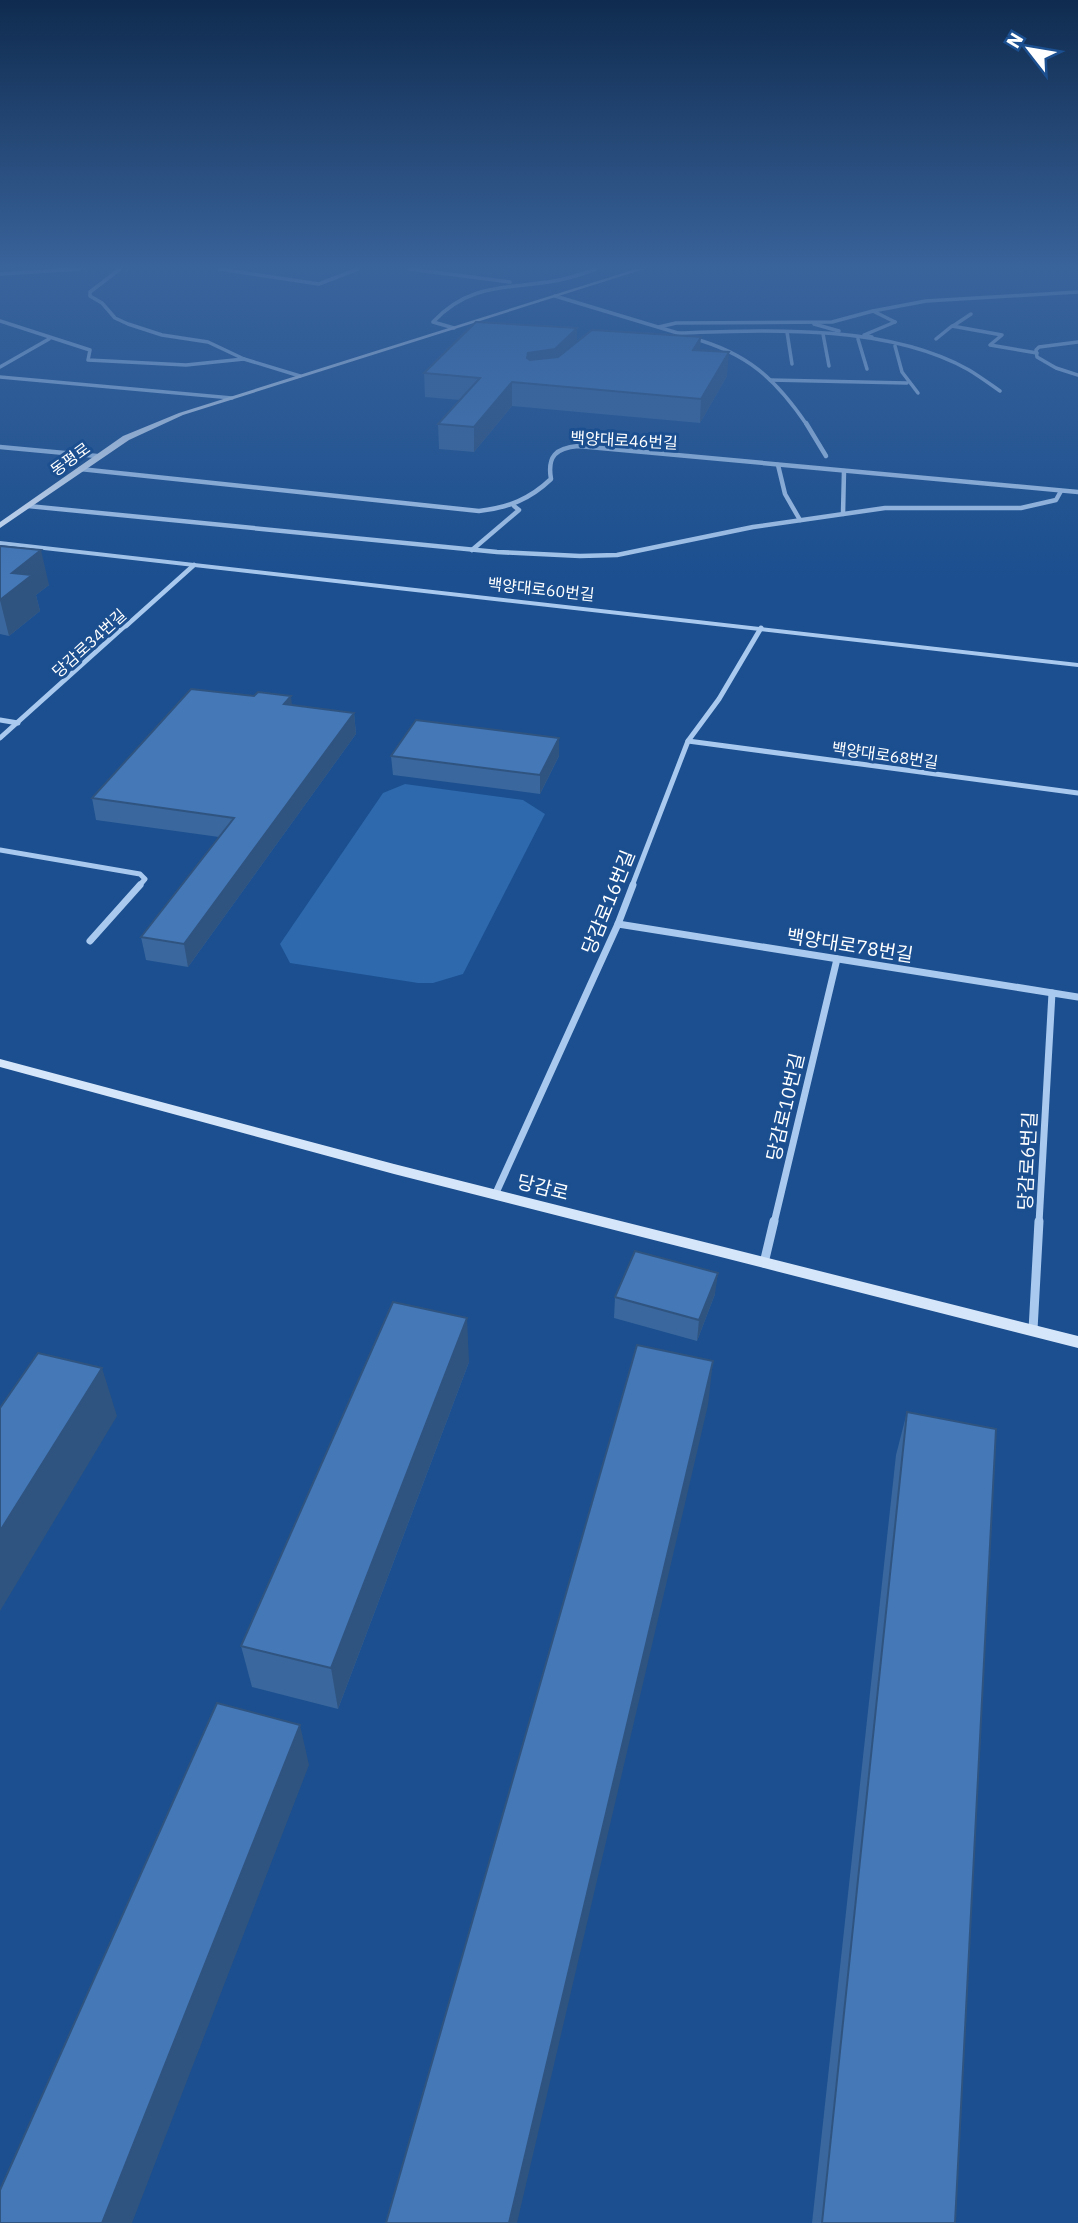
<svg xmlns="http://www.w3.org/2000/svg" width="1078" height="2223" font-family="'IBM Plex Sans','Noto Sans KR',sans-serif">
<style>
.green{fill:#2e69ad}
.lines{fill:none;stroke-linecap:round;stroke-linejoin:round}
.minor-far4{stroke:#a9c9ee;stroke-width:3.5}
.minor-far3{stroke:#a9c9ee;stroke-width:4.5}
.minor-far2{stroke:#a9c9ee;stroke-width:5}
.minor-far1{stroke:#a9c9ee;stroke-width:7}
.minor{stroke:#a9c9ee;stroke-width:9}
.tertiary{fill:#a9c9ee;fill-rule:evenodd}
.secondary{fill:#d6e6fa;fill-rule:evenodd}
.wall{fill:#3a679d}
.shaded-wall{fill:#305480}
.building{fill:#4478b7;stroke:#305480;stroke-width:2}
.labels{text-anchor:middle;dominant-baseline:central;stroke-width:6;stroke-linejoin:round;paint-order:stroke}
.far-street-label{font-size:16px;fill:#fff;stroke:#1b4f8f}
.street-label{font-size:19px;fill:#fff;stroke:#1b4f8f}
</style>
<rect width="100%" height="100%" fill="#1b4f8f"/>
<!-- green -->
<path class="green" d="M 405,784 L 523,800 L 545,814 L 463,974 L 433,983 L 418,983 L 290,963 L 280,944 L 383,793 Z"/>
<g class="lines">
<!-- minor-far4 -->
<g class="minor-far4">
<path d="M 120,269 L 90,292 L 90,296 L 102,303 L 115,318 L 128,324 L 162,335 L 208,342 L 244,359 L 300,376"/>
<path d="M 220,269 L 319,284 L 358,269"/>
<path d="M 410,269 L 510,282"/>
<path d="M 0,274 L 80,269"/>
<path d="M 555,296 L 681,334"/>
<path d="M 0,321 L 90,350 L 88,360 L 186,365 L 244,359"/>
<path d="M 895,322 L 873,311 L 926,301 L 1078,292"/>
<path d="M 814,324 L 839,331"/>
<path d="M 953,326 L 971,314"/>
<path d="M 659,327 L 676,323 L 832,322 L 873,311"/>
<path d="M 454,328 L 433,322 C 469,283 507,289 554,281 C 568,279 582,274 596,269"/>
<path d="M 787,332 L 792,364"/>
<path d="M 679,333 C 769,330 887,324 969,370 C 979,376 990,384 1000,391"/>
<path d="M 823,334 L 829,366"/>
<path d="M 872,337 L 864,335 L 895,322"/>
<path d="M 692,338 C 747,353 775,378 807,425"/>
<path d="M 858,339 L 867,369"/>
<path d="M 936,339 L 952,326 L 1002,335 L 990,345 L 1037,353"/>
<path d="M 1078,342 L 1039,347 L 1036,350 L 1037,357 L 1056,368 L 1078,375"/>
<path d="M 895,346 L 902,372 L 918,393"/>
<path d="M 0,367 L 49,339"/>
<path d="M 0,377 L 232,398"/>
<path d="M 770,380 L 907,383"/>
</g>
<!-- minor-far3 -->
<g class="minor-far3">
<path d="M 806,423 L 826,456"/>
<path d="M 0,447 L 97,456"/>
<path d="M 778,465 L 785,494 L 800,520"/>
<path d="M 80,469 L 479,511 C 508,508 530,499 551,479 C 547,456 556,448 578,446 L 1078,492"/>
<path d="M 28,506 L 497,552 L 580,556 L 617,555 L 753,527 L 885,508 L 1021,508 L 1056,500 L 1061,491"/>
<path d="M 843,514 L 844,471"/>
<path d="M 472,550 L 519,510 L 514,506"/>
<path d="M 126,626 L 194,565"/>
</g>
<!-- minor-far2 -->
<g class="minor-far2">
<path d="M 0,720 L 18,723"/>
<path d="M 0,738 L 127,624"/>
<path d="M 688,741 L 1078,793"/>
<path d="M 0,850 L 140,874 L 145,879 L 139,886"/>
<path d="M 632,886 L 688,741 L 719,699 L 761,628"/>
</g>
<!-- minor-far1 -->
<g class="minor-far1">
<path d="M 618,924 L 1078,997"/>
<path d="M 90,941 L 140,885"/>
<path d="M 495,1195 L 618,924 L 633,885"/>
<path d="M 774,1223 L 837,959"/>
<path d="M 1039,1223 L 1052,993"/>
</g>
<!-- minor -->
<g class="minor">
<path d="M 764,1263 L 774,1221"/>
<path d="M 1033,1330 L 1039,1221"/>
</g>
<!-- tertiary -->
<path class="tertiary" d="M 0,541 L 1078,663 L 1078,667 L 0,545 Z"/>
<!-- secondary -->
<g class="secondary">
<path d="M 636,269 L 644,269 L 183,415 L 129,440 L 0,528 L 0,522 L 123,436 L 179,413 Z"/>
<path d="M 0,1059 L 394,1164 L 1078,1336 L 1078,1348 L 394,1174 L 0,1067 Z"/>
</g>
</g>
<!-- wall -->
<g class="wall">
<path d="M 577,342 L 700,350 L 727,376 L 700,423 L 512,406 L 474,452 L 439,449 L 438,424 L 460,400 L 425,397 L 424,373 Z"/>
<path d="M 0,546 L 49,585 L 36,595 L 40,611 L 9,636 L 0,634 Z"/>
<path d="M 292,705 L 354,713 L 356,734 L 188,967 L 146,960 L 141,937 L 219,837 L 96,820 L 92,798 Z"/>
<path d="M 391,756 L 559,756 L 540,794 L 393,775 Z"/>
<path d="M 715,1294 L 697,1341 L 614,1318 L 615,1297 Z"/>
<path d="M 469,1362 L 338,1709 L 252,1687 L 241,1646 Z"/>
<path d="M 907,1412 L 955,2223 L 812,2223 L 896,1455 Z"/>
</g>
<!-- shaded-wall -->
<g class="shaded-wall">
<path d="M 577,328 L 577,351 L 528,376 L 527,358 L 528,353 Z"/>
<path d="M 701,337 L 699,360 L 693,350 Z"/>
<path d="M 729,352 L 727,376 L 700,423 L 701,399 Z"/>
<path d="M 512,382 L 512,406 L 474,452 L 474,427 Z"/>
<path d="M 41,550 L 49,585 L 36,595 L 40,611 L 9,636 L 0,600 L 12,573 Z"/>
<path d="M 291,696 L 293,716 L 284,704 Z"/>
<path d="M 354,713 L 356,734 L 188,967 L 184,944 Z"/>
<path d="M 559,738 L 559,756 L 540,794 L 540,775 Z"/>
<path d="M 718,1273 L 715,1294 L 697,1341 L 699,1320 Z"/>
<path d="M 467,1318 L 469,1362 L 338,1709 L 331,1668 Z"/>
<path d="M 713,1361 L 708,1405 L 517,2223 L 509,2223 Z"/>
<path d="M 102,1368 L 117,1416 L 0,1611 L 0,1531 Z"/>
<path d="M 300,1725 L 309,1765 L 132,2223 L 102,2223 Z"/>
</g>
<!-- building -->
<g class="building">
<path d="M 476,322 L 577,328 L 555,349 L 528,353 L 527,358 L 530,360 L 558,357 L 592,330 L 701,337 L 693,350 L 729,352 L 701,399 L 512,382 L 474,427 L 438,424 L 480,378 L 424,373 Z"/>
<path d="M 0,546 L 41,550 L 12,573 L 32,575 L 0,600 Z"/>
<path d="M 191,689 L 254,696 L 258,692 L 291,696 L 284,704 L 354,713 L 184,944 L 141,937 L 234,818 L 92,798 Z"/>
<path d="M 416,720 L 559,738 L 540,775 L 391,756 Z"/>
<path d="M 635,1251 L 718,1273 L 699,1320 L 615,1297 Z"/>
<path d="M 393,1302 L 467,1318 L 331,1668 L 241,1646 Z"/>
<path d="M 637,1345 L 713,1361 L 509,2223 L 386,2223 Z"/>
<path d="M 38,1353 L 102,1368 L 0,1531 L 0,1408 Z"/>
<path d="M 907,1412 L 996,1429 L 955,2223 L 822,2223 Z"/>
<path d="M 217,1703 L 300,1725 L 102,2223 L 0,2223 L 0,2190 Z"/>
</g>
<!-- sky -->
<linearGradient id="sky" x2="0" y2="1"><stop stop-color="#0f2b4f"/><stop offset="0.46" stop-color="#39639b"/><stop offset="1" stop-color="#39639b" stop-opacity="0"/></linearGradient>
<rect width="1078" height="580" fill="url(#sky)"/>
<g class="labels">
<!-- far-street labels -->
<g class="far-street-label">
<text transform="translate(624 440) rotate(3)">백양대로46번길</text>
<text transform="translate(70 459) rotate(-36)">동평로</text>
<text transform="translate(541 589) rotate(6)">백양대로60번길</text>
<text transform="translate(89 643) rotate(-42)">당감로34번길</text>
<text transform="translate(885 755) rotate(8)">백양대로68번길</text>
</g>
<!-- street labels -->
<g class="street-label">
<text transform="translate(608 902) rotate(-68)">당감로16번길</text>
<text transform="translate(850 945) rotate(9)">백양대로78번길</text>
<text transform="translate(785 1107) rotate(-77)">당감로10번길</text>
<text transform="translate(1027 1161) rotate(-87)">당감로6번길</text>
<text transform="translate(543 1187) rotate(14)">당감로</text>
</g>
</g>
<!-- north arrow -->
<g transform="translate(1029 49) rotate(301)" stroke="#1b4f8f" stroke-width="5" paint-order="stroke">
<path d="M0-5L12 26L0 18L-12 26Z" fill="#ffffff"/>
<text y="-10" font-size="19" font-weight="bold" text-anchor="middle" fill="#ffffff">N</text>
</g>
</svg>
